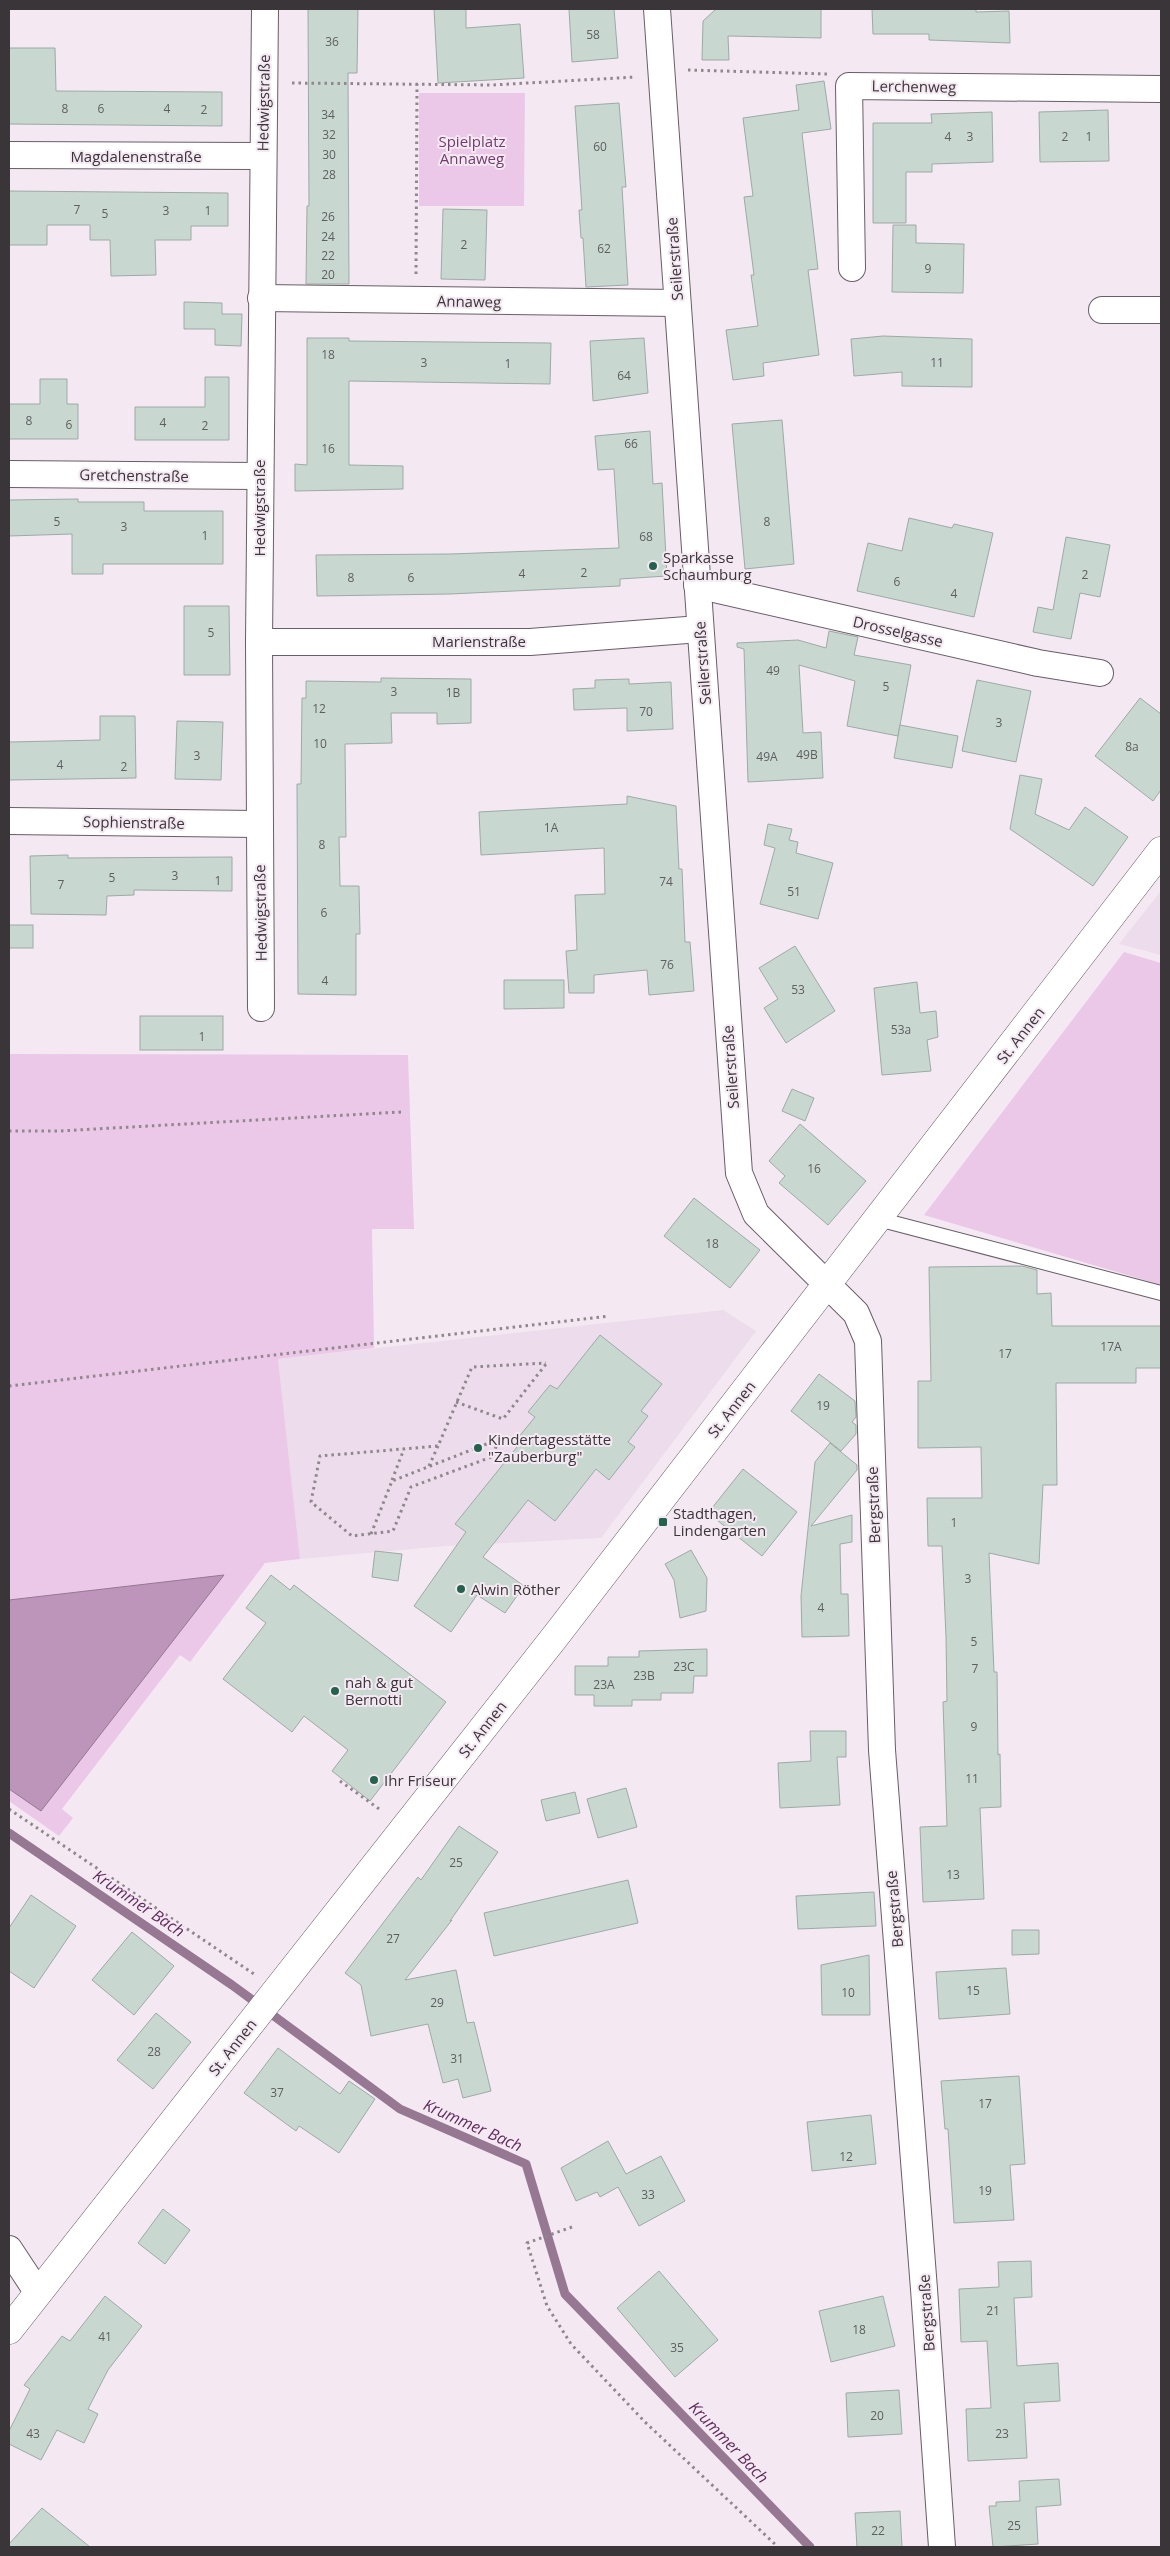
<svg xmlns="http://www.w3.org/2000/svg" width="1170" height="2556" font-family="'Open Sans',sans-serif">
<style>
.built{fill:#eddceb}
.green{fill:#ebc8e8}
.water{fill:#be95ba;stroke:#967893}
.lines{fill:none;stroke-linecap:round;stroke-linejoin:round}
.stream{stroke:#967893;stroke-width:9}
.building{fill:#c9d7d1;stroke:#9daaa4}
.service-casing{stroke:#685e67;stroke-width:16}
.minor-casing{stroke:#685e67;stroke-width:28}
.secondary-casing{stroke:#685e67;stroke-width:29}
.path{stroke:#8f878d;stroke-width:3;stroke-dasharray:2.5 4;stroke-linecap:butt}
.service{stroke:#fff;stroke-width:14}
.minor{stroke:#fff;stroke-width:26}
.secondary{stroke:#fff;stroke-width:28}
.poi-dot{fill:#25624e;stroke:#f4e9f2;stroke-width:2}
.labels{text-anchor:middle;dominant-baseline:central;stroke-width:4;stroke-linejoin:round;paint-order:stroke}
.number-label{font-size:12px;fill:#5e5e5f}
.street-label{font-size:15px;fill:#3a3539;stroke:#f4e9f2}
.park-label{font-size:15px;fill:#713c6e;stroke:#f4e9f2}
.poi-label{font-size:15px;fill:#3a3539;stroke:#f4e9f2;text-anchor:start}
.water-label{font-size:16px;font-style:italic;fill:#602d5e;stroke:#f4e9f2}
</style>
<rect width="100%" height="100%" fill="#f4e9f2"/>
<!-- built -->
<g class="built">
<path d="M 1161,891 L 1161,955 L 1119,944 Z"/>
<path d="M 723,1310 L 756,1331 L 601,1538 L 446,1546 L 300,1559 L 278,1359 Z"/>
</g>
<!-- green -->
<g class="green">
<path d="M 419,93 L 525,93 L 524,206 L 419,206 Z"/>
<path d="M 1124,952 L 1161,963 L 1161,1285 L 924,1215 Z"/>
<path d="M 9,1054 L 408,1055 L 414,1229 L 372,1229 L 374,1348 L 278,1359 L 300,1559 L 265,1563 L 190,1662 L 180,1655 L 62,1809 L 73,1818 L 59,1836 L 9,1801 Z"/>
</g>
<!-- water -->
<path class="water" d="M 224,1575 L 41,1811 L 9,1789 L 9,1600 Z"/>
<g class="lines">
<!-- stream -->
<path class="stream" d="M 9,1833 L 232,1985 L 400,2109 L 526,2164 L 565,2294 L 810,2547"/>
</g>
<!-- building -->
<g class="building">
<path d="M 308,9 L 358,9 L 357,73 L 348,73 L 349,284 L 306,284 L 307,206 L 309,206 Z"/>
<path d="M 434,9 L 466,9 L 466,28 L 520,24 L 524,78 L 438,83 Z"/>
<path d="M 569,9 L 614,9 L 618,58 L 572,62 Z"/>
<path d="M 716,9 L 821,9 L 821,38 L 728,36 L 729,60 L 702,60 L 703,21 Z"/>
<path d="M 872,9 L 976,9 L 976,12 L 1009,11 L 1010,43 L 929,40 L 929,34 L 873,34 Z"/>
<path d="M 9,48 L 55,48 L 56,91 L 222,92 L 222,126 L 9,124 Z"/>
<path d="M 824,81 L 831,129 L 802,133 L 818,269 L 808,270 L 819,355 L 763,363 L 764,376 L 733,380 L 726,330 L 758,326 L 751,275 L 754,275 L 744,197 L 753,196 L 743,118 L 799,110 L 796,85 Z"/>
<path d="M 619,103 L 626,187 L 622,187 L 628,285 L 586,287 L 583,238 L 581,238 L 579,210 L 582,210 L 575,106 Z"/>
<path d="M 1108,110 L 1109,161 L 1040,162 L 1039,112 Z"/>
<path d="M 992,112 L 993,162 L 932,164 L 932,172 L 906,172 L 906,223 L 873,223 L 873,123 L 932,123 L 931,114 Z"/>
<path d="M 9,191 L 228,193 L 228,226 L 191,226 L 191,240 L 155,240 L 156,275 L 111,276 L 110,240 L 90,240 L 90,225 L 47,225 L 47,245 L 9,245 Z"/>
<path d="M 443,209 L 487,210 L 485,280 L 441,279 Z"/>
<path d="M 893,225 L 916,225 L 916,243 L 964,244 L 963,293 L 892,292 Z"/>
<path d="M 184,302 L 222,303 L 222,314 L 242,314 L 241,346 L 215,345 L 215,329 L 184,329 Z"/>
<path d="M 883,336 L 972,339 L 972,387 L 902,386 L 902,372 L 854,376 L 851,339 Z"/>
<path d="M 307,338 L 349,338 L 349,341 L 551,343 L 550,384 L 349,381 L 349,465 L 403,466 L 403,489 L 295,491 L 295,464 L 307,465 Z"/>
<path d="M 644,338 L 648,393 L 593,401 L 590,341 Z"/>
<path d="M 205,377 L 229,377 L 229,440 L 135,440 L 135,407 L 205,407 Z"/>
<path d="M 40,379 L 67,379 L 67,404 L 78,404 L 78,439 L 9,439 L 9,404 L 40,404 Z"/>
<path d="M 782,420 L 794,564 L 745,569 L 732,424 Z"/>
<path d="M 650,431 L 653,484 L 662,483 L 667,576 L 620,579 L 620,586 L 450,594 L 317,596 L 316,555 L 450,554 L 619,548 L 614,469 L 598,470 L 595,436 Z"/>
<path d="M 78,499 L 78,502 L 144,502 L 144,511 L 223,511 L 223,564 L 103,564 L 103,574 L 72,574 L 72,534 L 9,536 L 9,500 Z"/>
<path d="M 909,518 L 952,528 L 954,524 L 993,533 L 974,617 L 857,591 L 868,543 L 902,551 Z"/>
<path d="M 1066,537 L 1110,545 L 1100,597 L 1080,593 L 1071,639 L 1033,632 L 1038,607 L 1053,610 Z"/>
<path d="M 184,606 L 229,606 L 230,675 L 184,675 Z"/>
<path d="M 829,631 L 858,637 L 854,655 L 911,665 L 898,736 L 847,726 L 855,681 L 799,665 L 803,733 L 821,732 L 823,778 L 748,782 L 744,649 L 737,647 L 737,643 L 798,640 L 826,648 Z"/>
<path d="M 381,678 L 471,679 L 471,723 L 437,724 L 437,713 L 391,713 L 392,743 L 345,744 L 346,837 L 339,837 L 340,886 L 359,886 L 360,934 L 356,934 L 356,995 L 298,994 L 297,784 L 301,784 L 302,698 L 306,698 L 306,681 L 381,682 Z"/>
<path d="M 629,679 L 629,684 L 671,682 L 673,729 L 627,731 L 627,708 L 574,710 L 573,689 L 595,688 L 595,680 Z"/>
<path d="M 977,680 L 1031,691 L 1016,762 L 962,751 Z"/>
<path d="M 1140,698 L 1161,714 L 1161,790 L 1153,801 L 1095,756 Z"/>
<path d="M 100,716 L 135,716 L 136,778 L 9,780 L 9,742 L 100,740 Z"/>
<path d="M 177,721 L 223,722 L 221,780 L 175,779 Z"/>
<path d="M 900,725 L 958,736 L 952,768 L 894,758 Z"/>
<path d="M 1020,775 L 1042,779 L 1035,814 L 1069,830 L 1085,807 L 1128,837 L 1093,886 L 1010,829 Z"/>
<path d="M 627,796 L 676,806 L 679,869 L 682,869 L 685,942 L 690,942 L 694,991 L 649,995 L 647,970 L 594,975 L 594,993 L 569,993 L 566,951 L 577,950 L 575,895 L 605,894 L 604,848 L 481,855 L 479,812 L 627,804 Z"/>
<path d="M 768,824 L 792,829 L 789,840 L 798,842 L 796,853 L 833,863 L 818,919 L 760,904 L 775,848 L 764,845 Z"/>
<path d="M 68,855 L 68,858 L 232,857 L 232,891 L 134,890 L 134,895 L 107,896 L 106,915 L 31,914 L 30,856 Z"/>
<rect x="9" y="925" width="24" height="23"/>
<path d="M 795,946 L 835,1011 L 786,1043 L 764,1008 L 778,999 L 759,968 Z"/>
<path d="M 504,980 L 564,980 L 564,1008 L 504,1009 Z"/>
<path d="M 917,982 L 920,1013 L 936,1011 L 938,1037 L 927,1040 L 931,1071 L 882,1075 L 874,988 Z"/>
<rect x="140" y="1016" width="83" height="34"/>
<path d="M 792,1089 L 814,1098 L 805,1121 L 782,1111 Z"/>
<path d="M 800,1124 L 866,1181 L 828,1225 L 779,1183 L 785,1176 L 769,1161 Z"/>
<path d="M 694,1198 L 760,1250 L 730,1288 L 664,1236 Z"/>
<path d="M 1022,1266 L 1037,1270 L 1037,1294 L 1051,1293 L 1052,1326 L 1161,1326 L 1161,1368 L 1136,1368 L 1136,1383 L 1056,1383 L 1057,1485 L 1043,1485 L 1039,1564 L 989,1553 L 994,1672 L 997,1672 L 998,1755 L 1000,1754 L 1001,1807 L 980,1808 L 984,1899 L 923,1902 L 920,1827 L 947,1826 L 943,1702 L 947,1701 L 946,1637 L 942,1546 L 928,1546 L 927,1498 L 982,1498 L 981,1447 L 918,1448 L 918,1381 L 931,1381 L 929,1267 Z"/>
<path d="M 600,1335 L 662,1384 L 641,1411 L 648,1416 L 628,1442 L 635,1447 L 609,1480 L 596,1469 L 555,1521 L 528,1500 L 483,1557 L 524,1586 L 505,1613 L 477,1595 L 451,1632 L 414,1606 L 466,1532 L 455,1524 L 517,1447 L 513,1444 L 535,1417 L 528,1412 L 550,1385 L 557,1389 Z"/>
<path d="M 819,1374 L 855,1401 L 856,1417 L 852,1422 L 856,1425 L 856,1434 L 841,1451 L 791,1411 Z"/>
<path d="M 830,1443 L 857,1465 L 857,1470 L 811,1526 L 852,1515 L 852,1542 L 840,1544 L 841,1594 L 848,1594 L 849,1636 L 802,1637 L 801,1596 L 815,1462 Z"/>
<path d="M 743,1469 L 797,1512 L 762,1556 L 708,1513 Z"/>
<path d="M 691,1550 L 707,1578 L 706,1611 L 680,1618 L 674,1580 L 665,1564 Z"/>
<path d="M 375,1551 L 402,1554 L 398,1581 L 372,1577 Z"/>
<path d="M 271,1575 L 290,1590 L 294,1585 L 446,1702 L 370,1801 L 332,1771 L 348,1750 L 304,1716 L 292,1732 L 223,1679 L 266,1623 L 246,1608 Z"/>
<path d="M 707,1649 L 707,1676 L 694,1676 L 693,1693 L 661,1693 L 661,1700 L 632,1700 L 632,1706 L 594,1706 L 594,1695 L 575,1695 L 575,1666 L 608,1666 L 608,1657 L 639,1657 L 639,1651 Z"/>
<path d="M 810,1731 L 846,1731 L 846,1757 L 837,1757 L 840,1805 L 780,1808 L 778,1763 L 811,1761 Z"/>
<path d="M 626,1788 L 637,1827 L 598,1838 L 587,1799 Z"/>
<path d="M 575,1792 L 580,1813 L 546,1821 L 541,1800 Z"/>
<path d="M 459,1826 L 498,1852 L 450,1921 L 452,1920 L 405,1980 L 456,1970 L 467,2023 L 474,2022 L 491,2091 L 463,2098 L 458,2079 L 443,2083 L 428,2024 L 371,2036 L 361,1985 L 345,1973 L 418,1877 L 421,1880 Z"/>
<path d="M 628,1880 L 638,1923 L 494,1956 L 484,1913 Z"/>
<path d="M 874,1892 L 876,1926 L 798,1929 L 796,1896 Z"/>
<path d="M 31,1895 L 76,1926 L 34,1988 L 9,1971 L 9,1928 Z"/>
<path d="M 1012,1930 L 1039,1930 L 1039,1954 L 1012,1955 Z"/>
<path d="M 132,1932 L 174,1966 L 134,2015 L 92,1980 Z"/>
<path d="M 869,1955 L 870,2015 L 822,2015 L 821,1965 Z"/>
<path d="M 1006,1968 L 1010,2014 L 939,2019 L 936,1972 Z"/>
<path d="M 156,2013 L 191,2042 L 153,2089 L 117,2060 Z"/>
<path d="M 278,2048 L 340,2094 L 349,2081 L 375,2099 L 339,2153 L 299,2126 L 296,2131 L 244,2093 Z"/>
<path d="M 1019,2076 L 1025,2164 L 1010,2165 L 1014,2220 L 954,2223 L 948,2129 L 945,2129 L 941,2081 Z"/>
<path d="M 871,2115 L 876,2164 L 812,2171 L 807,2122 Z"/>
<path d="M 608,2141 L 626,2174 L 661,2156 L 685,2201 L 639,2226 L 618,2187 L 600,2197 L 597,2192 L 576,2201 L 561,2168 Z"/>
<path d="M 163,2209 L 190,2230 L 165,2264 L 138,2243 Z"/>
<path d="M 1031,2261 L 1032,2297 L 1014,2298 L 1017,2366 L 1058,2363 L 1060,2401 L 1024,2403 L 1027,2458 L 968,2461 L 966,2409 L 991,2408 L 987,2341 L 961,2342 L 959,2289 L 999,2287 L 998,2262 Z"/>
<path d="M 659,2271 L 718,2340 L 675,2377 L 617,2308 Z"/>
<path d="M 105,2296 L 142,2326 L 108,2370 L 88,2409 L 98,2414 L 84,2443 L 57,2430 L 41,2460 L 9,2444 L 9,2431 L 30,2389 L 24,2385 L 62,2336 L 70,2341 Z"/>
<path d="M 883,2296 L 895,2346 L 831,2362 L 819,2311 Z"/>
<path d="M 899,2390 L 902,2434 L 848,2437 L 846,2393 Z"/>
<path d="M 1059,2479 L 1061,2505 L 1036,2507 L 1038,2544 L 993,2547 L 989,2506 L 996,2506 L 996,2502 L 1020,2501 L 1019,2481 Z"/>
<path d="M 42,2508 L 90,2547 L 9,2547 L 9,2544 Z"/>
<path d="M 900,2511 L 902,2547 L 857,2547 L 855,2513 Z"/>
</g>
<g class="lines">
<defs>
<path id="service" d="M 878,1219 L 1161,1293"/>
<g id="minor">
<path d="M 657,9 L 739,1173 L 756,1214 L 856,1313 L 868,1341 L 882,1750 L 924,2289 L 942,2547"/>
<path d="M 9,155 L 263,156"/>
<path d="M 852,268 L 849,86 L 1161,89"/>
<path d="M 261,298 L 677,303"/>
<path d="M 1102,310 L 1161,310"/>
<path d="M 9,474 L 260,476"/>
<path d="M 697,585 L 1038,663 L 1100,673"/>
<path d="M 259,642 L 530,642 L 700,629"/>
<path d="M 9,821 L 259,824"/>
<path d="M 261,1008 L 259,642 L 265,9"/>
<path d="M 9,2249 L 38,2293"/>
</g>
<path id="secondary" d="M 9,2330 L 554,1638 L 1161,851"/>
</defs>
<!-- service casing -->
<use href="#service" class="service-casing"/>
<!-- minor casing -->
<use href="#minor" class="minor-casing"/>
<!-- secondary casing -->
<use href="#secondary" class="secondary-casing"/>
<!-- path -->
<g class="path">
<path d="M 688,70 L 827,74"/>
<path d="M 292,83 L 492,85 L 636,77"/>
<path d="M 416,274 L 417,84"/>
<path d="M 9,1131 L 59,1131 L 401,1112"/>
<path d="M 9,1386 L 609,1316"/>
<path d="M 456,1402 L 503,1419 L 546,1364"/>
<path d="M 429,1466 L 438,1446"/>
<path d="M 392,1480 L 404,1449"/>
<path d="M 371,1534 L 392,1481 L 489,1443 L 496,1446 L 494,1456 L 411,1487 L 393,1531 L 352,1536 L 311,1502 L 320,1456 L 438,1446 L 472,1367 L 546,1363"/>
<path d="M 340,1781 L 382,1811"/>
<path d="M 9,1809 L 254,1974"/>
<path d="M 572,2227 L 527,2243 L 547,2306 L 571,2344 L 645,2422 L 778,2547"/>
</g>
<!-- service -->
<use href="#service" class="service"/>
<!-- minor -->
<use href="#minor" class="minor"/>
<!-- secondary -->
<use href="#secondary" class="secondary"/>
</g>
<!-- markers -->
<g class="poi-dot">
<circle cx="653" cy="566" r="5"/>
<circle cx="478" cy="1448" r="5"/>
<rect x="658" y="1517" width="10" height="10" rx="2.5"/>
<circle cx="461" cy="1589" r="5"/>
<circle cx="335" cy="1691" r="5"/>
<circle cx="374" cy="1780" r="5"/>
</g>
<g class="labels">
<!-- number labels -->
<g class="number-label">
<text x="593" y="34">58</text>
<text x="332" y="41">36</text>
<text x="65" y="108">8</text>
<text x="101" y="108">6</text>
<text x="167" y="108">4</text>
<text x="204" y="109">2</text>
<text x="328" y="114">34</text>
<text x="329" y="134">32</text>
<text x="948" y="136">4</text>
<text x="970" y="136">3</text>
<text x="1065" y="136">2</text>
<text x="1089" y="136">1</text>
<text x="600" y="146">60</text>
<text x="329" y="154">30</text>
<text x="329" y="174">28</text>
<text x="77" y="209">7</text>
<text x="166" y="210">3</text>
<text x="208" y="210">1</text>
<text x="105" y="213">5</text>
<text x="328" y="216">26</text>
<text x="328" y="236">24</text>
<text x="464" y="244">2</text>
<text x="604" y="248">62</text>
<text x="328" y="255">22</text>
<text x="928" y="268">9</text>
<text x="328" y="274">20</text>
<text x="328" y="354">18</text>
<text x="424" y="362">3</text>
<text x="937" y="362">11</text>
<text x="508" y="363">1</text>
<text x="624" y="375">64</text>
<text x="29" y="420">8</text>
<text x="163" y="422">4</text>
<text x="69" y="424">6</text>
<text x="205" y="425">2</text>
<text x="631" y="443">66</text>
<text x="328" y="448">16</text>
<text x="57" y="521">5</text>
<text x="767" y="521">8</text>
<text x="124" y="526">3</text>
<text x="205" y="535">1</text>
<text x="646" y="536">68</text>
<text x="584" y="572">2</text>
<text x="522" y="573">4</text>
<text x="1085" y="574">2</text>
<text x="351" y="577">8</text>
<text x="411" y="577">6</text>
<text x="897" y="581">6</text>
<text x="954" y="593">4</text>
<text x="211" y="632">5</text>
<text x="773" y="670">49</text>
<text x="886" y="686">5</text>
<text x="394" y="691">3</text>
<text x="453" y="692">1B</text>
<text x="319" y="708">12</text>
<text x="646" y="711">70</text>
<text x="999" y="722">3</text>
<text x="320" y="743">10</text>
<text x="1132" y="746">8a</text>
<text x="807" y="754">49B</text>
<text x="197" y="755">3</text>
<text x="767" y="756">49A</text>
<text x="60" y="764">4</text>
<text x="124" y="766">2</text>
<text x="551" y="827">1A</text>
<text x="322" y="844">8</text>
<text x="175" y="875">3</text>
<text x="112" y="877">5</text>
<text x="218" y="880">1</text>
<text x="666" y="881">74</text>
<text x="61" y="884">7</text>
<text x="794" y="891">51</text>
<text x="324" y="912">6</text>
<text x="667" y="964">76</text>
<text x="325" y="980">4</text>
<text x="798" y="989">53</text>
<text x="901" y="1029">53a</text>
<text x="202" y="1036">1</text>
<text x="814" y="1168">16</text>
<text x="712" y="1243">18</text>
<text x="1111" y="1346">17A</text>
<text x="1005" y="1353">17</text>
<text x="823" y="1405">19</text>
<text x="954" y="1522">1</text>
<text x="968" y="1578">3</text>
<text x="821" y="1607">4</text>
<text x="974" y="1641">5</text>
<text x="684" y="1666">23C</text>
<text x="975" y="1668">7</text>
<text x="644" y="1675">23B</text>
<text x="604" y="1684">23A</text>
<text x="974" y="1726">9</text>
<text x="972" y="1778">11</text>
<text x="456" y="1862">25</text>
<text x="953" y="1874">13</text>
<text x="393" y="1938">27</text>
<text x="973" y="1990">15</text>
<text x="848" y="1992">10</text>
<text x="437" y="2002">29</text>
<text x="154" y="2051">28</text>
<text x="457" y="2058">31</text>
<text x="277" y="2092">37</text>
<text x="985" y="2103">17</text>
<text x="846" y="2156">12</text>
<text x="985" y="2190">19</text>
<text x="648" y="2194">33</text>
<text x="993" y="2310">21</text>
<text x="859" y="2329">18</text>
<text x="105" y="2336">41</text>
<text x="677" y="2347">35</text>
<text x="877" y="2415">20</text>
<text x="33" y="2433">43</text>
<text x="1002" y="2433">23</text>
<text x="1014" y="2525">25</text>
<text x="878" y="2530">22</text>
</g>
<!-- street labels -->
<g class="street-label">
<text transform="translate(914 86) rotate(1)">Lerchenweg</text>
<text transform="translate(263 103) rotate(-89)">Hedwigstraße</text>
<text x="136" y="156">Magdalenenstraße</text>
<text transform="translate(674 259) rotate(-94)">Seilerstraße</text>
<text transform="translate(469 301) rotate(1)">Annaweg</text>
<text transform="translate(134 475) rotate(1)">Gretchenstraße</text>
<text transform="translate(259 508) rotate(-90)">Hedwigstraße</text>
<text transform="translate(898 631) rotate(13)">Drosselgasse</text>
<text x="479" y="641">Marienstraße</text>
<text transform="translate(702 663) rotate(-94)">Seilerstraße</text>
<text transform="translate(134 822) rotate(1)">Sophienstraße</text>
<text transform="translate(260 913) rotate(-91)">Hedwigstraße</text>
<text transform="translate(1020 1035) rotate(-52)">St. Annen</text>
<text transform="translate(730 1067) rotate(-94)">Seilerstraße</text>
<text transform="translate(731 1409) rotate(-52)">St. Annen</text>
<text transform="translate(873 1505) rotate(-92)">Bergstraße</text>
<text transform="translate(482 1729) rotate(-52)">St. Annen</text>
<text transform="translate(894 1909) rotate(-95)">Bergstraße</text>
<text transform="translate(232 2047) rotate(-52)">St. Annen</text>
<text transform="translate(926 2313) rotate(-94)">Bergstraße</text>
</g>
<!-- park labels -->
<g class="park-label">
<text x="472" y="141">Spielplatz<tspan x="472" dy="17">Annaweg</tspan></text>
</g>
<!-- poi labels -->
<g class="poi-label">
<text x="663" y="557">Sparkasse<tspan x="663" dy="17">Schaumburg</tspan></text>
<text x="488" y="1439">Kindertagesstätte<tspan x="488" dy="17">"Zauberburg"</tspan></text>
<text x="673" y="1513">Stadthagen,<tspan x="673" dy="17">Lindengarten</tspan></text>
<text x="471" y="1589">Alwin Röther</text>
<text x="345" y="1682">nah &amp; gut<tspan x="345" dy="17">Bernotti</tspan></text>
<text x="384" y="1780">Ihr Friseur</text>
</g>
<!-- water labels -->
<g class="water-label">
<text transform="translate(139 1903) rotate(34)">Krummer Bach</text>
<text transform="translate(473 2125) rotate(24)">Krummer Bach</text>
<text transform="translate(729 2442) rotate(46)">Krummer Bach</text>
</g>
</g>
<!-- border -->
<rect width="1170" height="2556" fill="none" stroke="#3a3539" stroke-width="20"/>
</svg>
